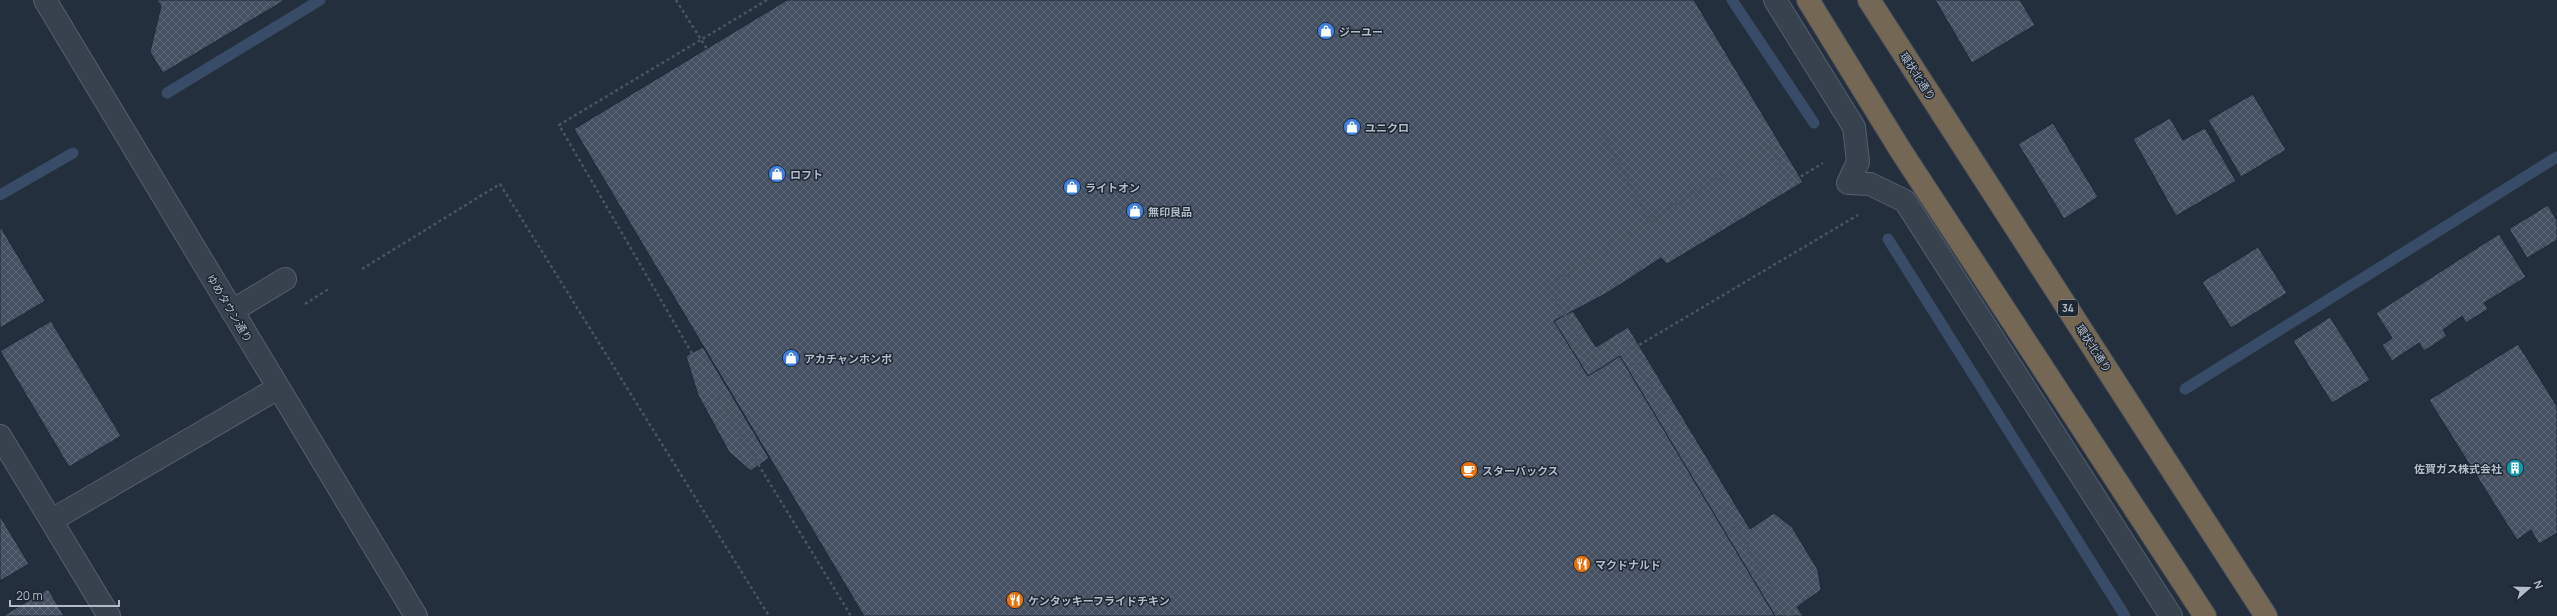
<svg xmlns="http://www.w3.org/2000/svg" width="2557" height="616" font-family="Manrope,'Noto Sans JP',sans-serif">
<style>
.lines{fill:none;stroke-linecap:round;stroke-linejoin:round}
.stream{stroke:#394c67;stroke-width:11}
.building{fill:url(#building-cross-hatch);stroke:#1f2835}
.minor-casing{stroke:#565f6c;stroke-width:24}
.highway-casing{stroke:#434c59;stroke-width:24}
.path{stroke:#44595c;stroke-width:2.5;stroke-dasharray:3 3;stroke-linecap:butt}
.minor{stroke:#38414e;stroke-width:22}
.highway{stroke:#746855;stroke-width:22}
.labels{text-anchor:middle;dominant-baseline:central;stroke-width:3;stroke-linejoin:round;paint-order:stroke}
.shield{fill:#1d2633;stroke:#878f9c;stroke-width:1}
.shield-label{font-size:10px;font-weight:bold;fill:#b4bcc9}
.poi-label{font-size:11px;font-weight:bold;fill:#b4bcc9;stroke:#1d2633;text-anchor:start}
.street-label{font-size:11px;fill:#b4bcc9;stroke:#1d2633}
</style>
<defs>
<pattern id="building-cross-hatch" width="8" height="8" patternUnits="userSpaceOnUse"><rect width="8" height="8" fill="#455162"/><path d="M0 0l8 8M0 8l8-8" fill="none" stroke="#5d6877"/></pattern>
</defs>
<rect width="100%" height="100%" fill="#242f3e"/>
<g class="lines">
<!-- stream -->
<g class="stream">
<path d="M 1732,0 L 1814,123"/>
<path d="M 167,93 L 320,0"/>
<path d="M 0,195 L 73,153"/>
<path d="M 1888,239 L 2125,616"/>
<path d="M 2185,389 L 2557,157"/>
</g>
</g>
<!-- building -->
<g class="building">
<path d="M 157,0 L 285,0 L 163,73 L 150,52 L 161,6 Z"/>
<path d="M 787,0 L 1694,0 L 1803,182 L 1667,264 L 1661,258 L 1607,293 L 1554,321 L 1588,376 L 1620,356 L 1775,616 L 864,616 L 574,129 Z"/>
<path d="M 1935,0 L 2020,0 L 2035,25 L 1972,63 Z"/>
<path d="M 2253,94 L 2286,150 L 2241,177 L 2208,120 Z"/>
<path d="M 2170,118 L 2183,140 L 2205,128 L 2236,181 L 2176,216 L 2133,139 Z"/>
<path d="M 2053,123 L 2098,197 L 2064,219 L 2018,144 Z"/>
<path d="M 2548,205 L 2557,221 L 2557,240 L 2527,258 L 2509,229 Z"/>
<path d="M 0,226 L 45,301 L 0,328 Z"/>
<path d="M 2499,234 L 2526,277 L 2484,303 L 2488,309 L 2466,323 L 2462,316 L 2443,330 L 2447,336 L 2424,351 L 2419,343 L 2392,361 L 2382,345 L 2392,338 L 2376,313 Z"/>
<path d="M 2258,247 L 2287,293 L 2231,328 L 2202,282 Z"/>
<path d="M 1573,311 L 1596,347 L 1628,327 L 1750,529 L 1774,513 L 1792,527 L 1818,570 L 1821,590 L 1797,607 L 1803,616 L 1775,616 L 1620,356 L 1588,376 L 1554,321 Z"/>
<path d="M 2330,317 L 2370,380 L 2332,403 L 2293,341 Z"/>
<path d="M 51,321 L 121,436 L 69,467 L 0,351 Z"/>
<path d="M 2518,344 L 2557,406 L 2557,533 L 2539,544 L 2531,530 L 2517,540 L 2429,400 Z"/>
<path d="M 703,347 L 769,458 L 751,471 L 729,452 L 698,395 L 686,356 Z"/>
<path d="M 0,516 L 29,564 L 0,581 Z"/>
<path d="M 48,589 L 64,616 L 3,616 Z"/>
</g>
<g class="lines">
<defs>
<g id="minor">
<path d="M 45,0 L 416,616"/>
<path d="M 1775,0 L 1854,127 L 1858,162 L 1848,183 L 1870,184 L 1905,201 L 2171,616"/>
<path d="M 232,311 L 285,279"/>
<path d="M 0,436 L 109,616"/>
<path d="M 52,520 L 278,388"/>
</g>
<g id="highway">
<path d="M 1808,0 L 1901,151 L 2205,616"/>
<path d="M 1869,0 L 2266,616"/>
</g>
</defs>
<!-- minor casing -->
<use href="#minor" class="minor-casing"/>
<!-- highway casing -->
<use href="#highway" class="highway-casing"/>
<!-- path -->
<g class="path">
<path d="M 676,0 L 707,49"/>
<path d="M 767,0 L 559,125 L 725,410 L 851,616"/>
<path d="M 1601,132 L 1651,221"/>
<path d="M 362,269 L 500,184 L 769,616"/>
<path d="M 305,304 L 330,288"/>
<path d="M 1572,350 L 1582,342"/>
<path d="M 1629,351 L 1858,215"/>
<path d="M 725,410 L 736,404"/>
<path d="M 1753,579 L 1763,571"/>
<path d="M 1789,616 L 1623,341 L 1592,360 L 1548,286 L 1769,145 L 1790,183 L 1823,163"/>
</g>
<!-- minor -->
<use href="#minor" class="minor"/>
<!-- highway -->
<use href="#highway" class="highway"/>
</g>
<!-- icons -->
<defs>
<symbol id="shop-disc" viewBox="-11 -11 22 22"><circle r="9.5" fill="#3f7fe0" stroke="#1d2633"/><path d="M-5-2.5h2.3a2.7 3.5 0 0 1 5.4 0H5L5.5 6h-11ZM-1.5-2.5h3a1.5 2.3 0 0 0-3 0Z" fill="#fff"/></symbol>
<symbol id="building-disc" viewBox="-11 -11 22 22"><circle r="9.5" fill="#0f9aa8" stroke="#1d2633"/><path d="M-4-6H4V6H1V3H-1V6H-4ZM-2.5-4.3h1.7v1.8h-1.7ZM.8-4.3h1.7v1.8H.8ZM-2.5-1h1.7V.8h-1.7ZM.8-1h1.7V.8H.8Z" fill="#fff"/></symbol>
<symbol id="cafe-disc" viewBox="-11 -11 22 22"><circle r="9.5" fill="#e8710a" stroke="#1d2633"/><path d="M-5.5-4.5H6V0H3Q3 3.5 0 3.5H-2.5Q-5.5 3.5-5.5 0ZM3-3.2v2h1.7v-2ZM-6 4.5H4V6H-6Z" fill="#fff"/></symbol>
<symbol id="restaurant-disc" viewBox="-11 -11 22 22"><circle r="9.5" fill="#e8710a" stroke="#1d2633"/><path d="M-5-6h1v4h1v-4h1v4h1v-4h1v5L-1.5 .5V6h-2V.5L-5-1ZM5-6V6H3V1.5H1.5Q1.5-4 5-6Z" fill="#fff"/></symbol>
</defs>
<g fill-rule="evenodd">
<use href="#shop-disc" x="1316" y="21" width="20" height="20"/>
<use href="#shop-disc" x="1342" y="117" width="20" height="20"/>
<use href="#shop-disc" x="767" y="164" width="20" height="20"/>
<use href="#shop-disc" x="1062" y="177" width="20" height="20"/>
<use href="#shop-disc" x="1125" y="201" width="20" height="20"/>
<use href="#shop-disc" x="781" y="348" width="20" height="20"/>
<use href="#building-disc" x="2505" y="458" width="20" height="20"/>
<use href="#cafe-disc" x="1459" y="460" width="20" height="20"/>
<use href="#restaurant-disc" x="1572" y="554" width="20" height="20"/>
<use href="#restaurant-disc" x="1005" y="590" width="20" height="20"/>
</g>
<g class="labels">
<!-- shield labels -->
<rect class="shield" x="2058" y="300" width="20" height="16" rx="3"/>
<g class="shield-label">
<text x="2068" y="308">34</text>
</g>
<!-- poi labels -->
<g class="poi-label">
<text x="1339" y="31">ジーユー</text>
<text x="1365" y="127">ユニクロ</text>
<text x="790" y="174">ロフト</text>
<text x="1085" y="187">ライトオン</text>
<text x="1148" y="211">無印良品</text>
<text x="804" y="358">アカチャンホンポ</text>
<text x="2502" y="468" text-anchor="end">佐賀ガス株式会社</text>
<text x="1482" y="470">スターバックス</text>
<text x="1595" y="564">マクドナルド</text>
<text x="1028" y="600">ケンタッキーフライドチキン</text>
</g>
<!-- street labels -->
<g class="street-label">
<text transform="translate(1918 76) rotate(57)">環状北通り</text>
<text transform="translate(230 308) rotate(59)">ゆめタウン通り</text>
<text transform="translate(2094 348) rotate(57)">環状北通り</text>
</g>
</g>
<!-- north arrow -->
<g transform="translate(2529 588) rotate(70)" stroke="#1d2633" stroke-width="3" paint-order="stroke">
<path d="M0-3L7 15L0 10L-7 15Z" fill="#b4bcc9"/>
<text y="-6" font-size="11" font-weight="bold" text-anchor="middle" fill="#b4bcc9">N</text>
</g>
<!-- scale -->
<path d="M10 600v6h109v-6" fill="none" stroke="#b4bcc9" stroke-width="2"/>
<text x="16" y="600" font-size="12" fill="#b4bcc9" stroke="#1d2633" stroke-width="3" paint-order="stroke">20 m</text>
</svg>
